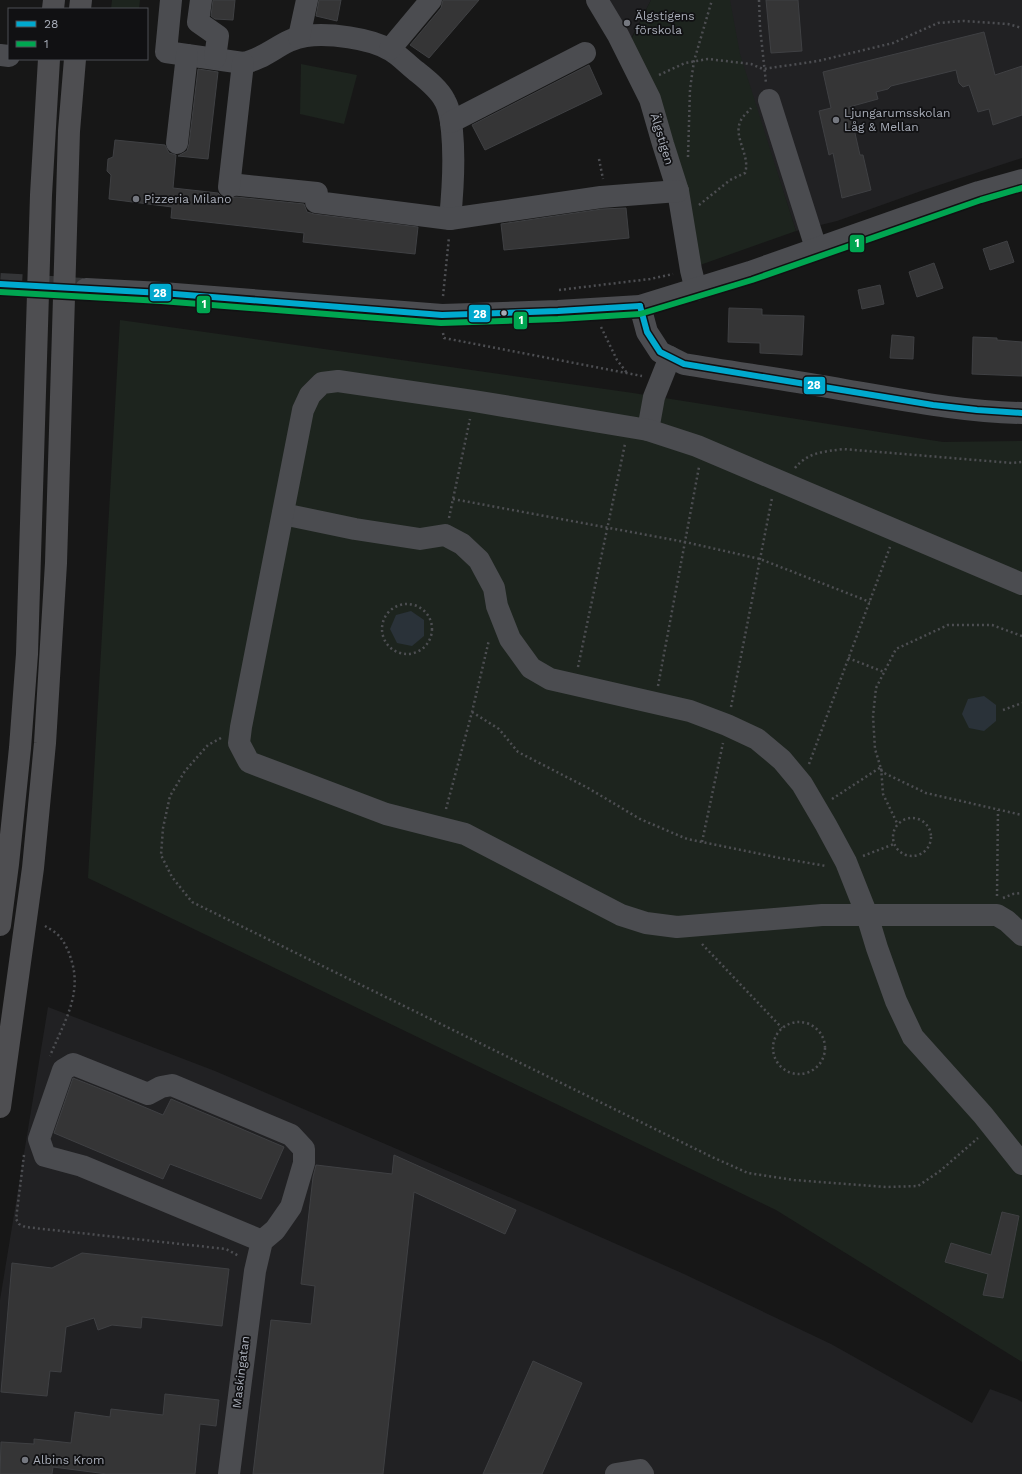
<svg xmlns="http://www.w3.org/2000/svg" width="1022" height="1474" font-family="'Work Sans',sans-serif">
<style>
.built{fill:#212123}
.green{fill:#1d241e}
.water{fill:#2a3239}
.building{fill:#353536;stroke:#3f4043}
.lines{fill:none;stroke-linecap:round;stroke-linejoin:round}
.minor-tunnel{stroke:#343537;stroke-width:22;stroke-dasharray:22 11;stroke-linecap:butt}
.path{stroke:#4d4e52;stroke-width:2.5;stroke-dasharray:2 3;stroke-linecap:butt}
.minor{stroke:#4b4c50;stroke-width:22}
.highway{stroke:#4e4e51;stroke-width:22}
.bus-1-casing{stroke:#111113;stroke-width:9}
.bus-2-casing{stroke:#111113;stroke-width:9}
.bus-1{stroke:#00a9ce;stroke-width:6}
.bus-2{stroke:#00a651;stroke-width:6}
.poi-dot{fill:#757880;stroke:#111113;stroke-width:1.5}
.bus-dot{fill:#a8adb8;stroke:#111113;stroke-width:1.5}
.labels{text-anchor:middle;dominant-baseline:central;stroke-width:3.5;stroke-linejoin:round;paint-order:stroke}
.poi-label{font-size:12px;fill:#a8adb8;stroke:#111113;text-anchor:start}
.street-label{font-size:12px;fill:#a8adb8;stroke:#111113}
.line-badge{stroke:#111113;stroke-width:1.5}
.badge-label{font-size:11px;text-anchor:middle;font-weight:bold;fill:#fff}
</style>
<rect width="100%" height="100%" fill="#171717"/>
<!-- built -->
<g class="built">
<path d="M 601,0 L 651,0 L 627,46 Z"/>
<path d="M 729,0 L 1022,0 L 1022,158 L 921,191 L 837,221 L 796,231 L 740,58 Z"/>
<path d="M 48,1007 L 215,1071 L 544,1212 L 684,1274 L 831,1344 L 972,1423 L 990,1389 L 1017,1399 L 1022,1402 L 1022,1474 L 0,1474 L 0,1300 Z"/>
</g>
<!-- green -->
<g class="green">
<path d="M 112,0 L 140,0 L 139,9 L 111,9 Z"/>
<path d="M 651,0 L 730,0 L 740,54 L 796,231 L 700,265 L 627,48 Z"/>
<path d="M 301,64 L 357,75 L 344,124 L 300,114 Z"/>
<path d="M 120,320 L 633,393 L 943,442 L 1022,441 L 1022,1362 L 776,1210 L 88,878 Z"/>
</g>
<!-- water -->
<g class="water">
<path d="M 411,611 L 424,620 L 424,636 L 412,646 L 397,643 L 390,629 L 396,615 Z"/>
<path d="M 984,696 L 996,705 L 996,721 L 984,731 L 969,728 L 962,714 L 968,699 Z"/>
</g>
<!-- building -->
<g class="building">
<path d="M 213,0 L 235,0 L 233,20 L 215,19 L 211,16 Z"/>
<path d="M 319,0 L 341,0 L 337,21 L 316,16 Z"/>
<path d="M 443,0 L 479,0 L 429,58 L 410,45 L 441,8 Z"/>
<path d="M 766,0 L 798,0 L 802,51 L 771,53 Z"/>
<path d="M 984,32 L 995,75 L 1022,66 L 1022,115 L 993,125 L 989,109 L 978,112 L 969,85 L 963,87 L 959,83 L 956,70 L 891,86 L 888,89 L 876,92 L 878,99 L 849,107 L 860,155 L 863,155 L 871,190 L 842,198 L 833,153 L 829,155 L 819,111 L 831,108 L 823,72 Z"/>
<path d="M 589,65 L 602,94 L 485,150 L 472,125 Z"/>
<path d="M 198,69 L 218,72 L 208,159 L 178,156 L 187,151 L 189,144 Z"/>
<path d="M 115,140 L 165,145 L 169,153 L 176,155 L 173,188 L 218,193 L 222,197 L 227,199 L 236,197 L 304,204 L 307,212 L 314,214 L 418,227 L 415,254 L 303,242 L 304,233 L 171,218 L 172,207 L 109,199 L 111,175 L 107,171 L 108,159 L 113,157 Z"/>
<path d="M 626,208 L 629,238 L 504,250 L 501,224 L 602,209 Z"/>
<path d="M 1007,241 L 1014,262 L 990,270 L 983,249 Z"/>
<path d="M 934,263 L 943,288 L 917,297 L 909,272 Z"/>
<path d="M 880,285 L 884,304 L 862,309 L 858,290 Z"/>
<path d="M 729,308 L 762,309 L 762,315 L 804,316 L 802,355 L 760,353 L 760,343 L 728,342 Z"/>
<path d="M 892,335 L 914,337 L 913,359 L 890,358 Z"/>
<path d="M 973,337 L 997,338 L 997,340 L 1022,342 L 1022,376 L 972,374 Z"/>
<path d="M 73,1078 L 111,1093 L 163,1115 L 171,1099 L 284,1147 L 261,1199 L 170,1164 L 163,1179 L 54,1133 Z"/>
<path d="M 394,1155 L 516,1210 L 505,1234 L 414,1192 L 383,1474 L 253,1474 L 271,1320 L 311,1324 L 315,1286 L 301,1284 L 313,1177 L 316,1165 L 392,1174 Z"/>
<path d="M 1002,1212 L 1019,1216 L 1003,1298 L 983,1295 L 988,1274 L 945,1262 L 951,1243 L 991,1255 Z"/>
<path d="M 82,1253 L 229,1269 L 222,1326 L 142,1317 L 141,1328 L 112,1325 L 98,1330 L 94,1318 L 66,1327 L 61,1372 L 50,1371 L 47,1396 L 1,1392 L 12,1263 L 52,1268 Z"/>
<path d="M 533,1361 L 582,1383 L 542,1474 L 483,1474 Z"/>
<path d="M 165,1394 L 219,1400 L 216,1426 L 200,1424 L 195,1474 L 107,1474 L 53,1467 L 52,1474 L 0,1474 L 1,1442 L 34,1444 L 34,1439 L 71,1443 L 75,1412 L 110,1417 L 111,1409 L 163,1415 Z"/>
</g>
<g class="lines">
<!-- minor-tunnel -->
<path class="minor-tunnel" d="M 0,284 L 83,289"/>
<!-- path -->
<g class="path">
<path d="M 759,0 L 760,27 L 766,83"/>
<path d="M 659,75 L 685,63 L 708,59 L 751,64 L 763,69 L 818,61 L 893,43 L 938,23 L 964,21 L 1008,24 L 1022,28"/>
<path d="M 688,157 L 690,89 L 694,61 L 712,0"/>
<path d="M 599,159 L 603,179"/>
<path d="M 699,205 L 730,180 L 745,173 C 751,155 732,137 741,120 C 743,116 748,112 751,108"/>
<path d="M 559,290 L 650,279 L 673,274"/>
<path d="M 443,296 L 449,237"/>
<path d="M 601,327 L 617,360 L 627,373"/>
<path d="M 443,333 L 444,338 L 642,376"/>
<path d="M 795,468 C 808,452 823,452 843,449 L 1012,463 L 1022,462"/>
<path d="M 453,499 L 685,542 L 760,559 L 870,602"/>
<path d="M 449,518 L 470,419"/>
<circle cx="407" cy="629" r="25"/>
<path d="M 1022,636 L 992,625 L 948,625 L 896,649 L 876,688 L 873,716 L 875,749 L 882,772 L 926,793 L 1022,815"/>
<path d="M 848,658 L 884,672"/>
<path d="M 578,667 L 625,444"/>
<path d="M 658,686 L 699,467"/>
<path d="M 731,707 L 772,498"/>
<path d="M 1003,710 L 1022,703"/>
<path d="M 472,712 L 499,729 L 518,752 L 588,788 L 640,819 L 687,839 L 780,858 L 826,866"/>
<path d="M 221,738 L 208,745 L 185,771 L 170,796 L 163,828 L 161,855 L 172,877 L 192,902 L 712,1157 L 748,1173 L 794,1180 L 886,1187 L 918,1186 L 940,1171 L 978,1138"/>
<path d="M 809,764 L 890,547"/>
<path d="M 832,799 L 881,767 L 883,794 L 897,823"/>
<path d="M 446,809 L 472,712 L 489,640"/>
<circle cx="912" cy="837" r="19"/>
<path d="M 702,842 L 723,743"/>
<path d="M 863,856 L 894,844"/>
<path d="M 997,896 L 998,810"/>
<path d="M 1003,898 L 1013,894 L 1022,893"/>
<path d="M 45,926 C 50,929 57,933 60,937 C 65,943 69,952 71,959 C 83,994 63,1024 50,1056"/>
<path d="M 702,944 L 782,1028"/>
<circle cx="799" cy="1048" r="26"/>
<path d="M 24,1155 L 16,1219 L 19,1224 L 25,1227 L 226,1249 L 239,1256"/>
</g>
<!-- minor -->
<g class="minor">
<path d="M 171,0 L 166,52 L 243,63 C 267,59 282,39 306,36 C 329,33 370,38 390,50 C 399,55 407,64 416,71 C 426,79 439,89 445,101 C 450,110 451,121 452,131 C 455,161 453,189 450,219"/>
<path d="M 201,0 L 198,22 L 218,36 L 215,58"/>
<path d="M 597,0 L 618,35 L 650,99 L 663,144 L 678,191 L 691,270 L 696,290"/>
<path d="M 299,37 L 307,0"/>
<path d="M 390,49 L 431,0"/>
<path d="M 0,55 L 9,56"/>
<path d="M 769,100 L 816,248"/>
<path d="M 451,122 L 585,53"/>
<path d="M 177,143 L 187,55"/>
<path d="M 230,184 L 317,193 L 316,202 L 450,219 L 601,197 L 678,191"/>
<path d="M 229,187 L 243,63"/>
<path d="M 86,289 L 162,293 L 442,315 L 558,311 L 640,306 L 750,272 L 903,218 L 979,192 L 1022,180"/>
<path d="M 640,306 L 647,332 L 660,352 L 684,364 C 737,373 791,380 845,390 C 904,400 962,412 1022,413"/>
<path d="M 648,430 L 654,397 L 670,357"/>
<path d="M 283,514 L 355,529 L 420,539 L 445,535 L 462,544 L 479,560 L 494,588 L 497,606 L 510,639 L 531,668 L 550,679 L 690,711 L 727,725 L 757,739 L 782,760 L 802,784 L 826,825 L 846,862 L 867,915 L 877,948 L 896,1001 L 913,1037 L 983,1115 L 1022,1164"/>
<path d="M 1022,584 L 697,446 L 648,430 L 474,401 L 338,381 L 322,383 L 310,395 L 303,410 L 241,727 L 239,743 L 249,762 L 386,814 L 465,834 L 621,915 L 646,923 L 677,927 L 822,915 L 997,915 L 1007,921 L 1022,935"/>
<path d="M 229,1474 L 255,1271 L 262,1241 L 275,1230 L 291,1207 L 304,1163 L 304,1149 L 291,1135 L 172,1085 L 161,1087 L 148,1094 L 73,1064 L 63,1070 L 39,1139 L 45,1156 L 82,1166 L 262,1241"/>
<path d="M 616,1474 L 640,1470 L 643,1474"/>
</g>
<!-- highway -->
<g class="highway">
<path d="M 53,9 L 54,0"/>
<path d="M 80,9 L 81,0"/>
<path d="M 0,925 L 8,864 L 20,748 L 27,654 L 41,195 L 49,59"/>
<path d="M 0,1107 L 33,868 L 45,743 L 56,563 L 69,131 L 75,59"/>
</g>
<defs>
<g id="bus-1">
<path d="M 0,284 L 162,293 L 442,315 L 558,311 L 640,306"/>
<path d="M 640,306 L 647,332 L 660,352 L 684,364 L 933,405 L 977,410 L 1022,413"/>
</g>
<path id="bus-2" d="M 0,292 L 161,301 L 441,323 L 558,319 L 640,314 L 752,280 L 981,200 L 1022,188"/>
</defs>
<!-- bus-1 casing -->
<use href="#bus-1" class="bus-1-casing"/>
<!-- bus-2 casing -->
<use href="#bus-2" class="bus-2-casing"/>
<!-- bus-1 -->
<use href="#bus-1" class="bus-1"/>
<!-- bus-2 -->
<use href="#bus-2" class="bus-2"/>
</g>
<!-- markers -->
<g class="poi-dot">
<circle cx="627" cy="23" r="4"/>
<circle cx="836" cy="120" r="4"/>
<circle cx="136" cy="199" r="4"/>
<circle cx="25" cy="1460" r="4"/>
</g>
<circle class="bus-dot" cx="504" cy="313" r="3.5"/>
<g class="labels">
<!-- poi labels -->
<g class="poi-label">
<text x="635" y="16">Älgstigens<tspan x="635" dy="14">förskola</tspan></text>
<text x="844" y="113">Ljungarumsskolan<tspan x="844" dy="14">Låg &amp; Mellan</tspan></text>
<text x="144" y="199">Pizzeria Milano</text>
<text x="33" y="1460">Albins Krom</text>
</g>
<!-- street labels -->
<g class="street-label">
<text transform="translate(662 139) rotate(73)">Älgstigen</text>
<text transform="translate(241 1372) rotate(-83)">Maskingatan</text>
</g>
</g>
<g class="line-badge">
<rect x="849" y="234" width="16" height="19" rx="4" fill="#00a651"/>
<rect x="149" y="283" width="23" height="19" rx="4" fill="#00a9ce"/>
<rect x="196" y="295" width="15" height="19" rx="4" fill="#00a651"/>
<rect x="468" y="304" width="23" height="19" rx="4" fill="#00a9ce"/>
<rect x="513" y="311" width="15" height="19" rx="4" fill="#00a651"/>
<rect x="803" y="376" width="23" height="19" rx="4" fill="#00a9ce"/>
</g>
<g class="badge-label">
<text x="857" y="247">1</text>
<text x="160" y="297">28</text>
<text x="204" y="308">1</text>
<text x="480" y="318">28</text>
<text x="521" y="324">1</text>
<text x="814" y="389">28</text>
</g>
<!-- legend -->
<rect x="8" y="8" width="140" height="52" fill="#111113" stroke="#4d4f55"/>
<rect x="16" y="21" width="20" height="6" fill="#00a9ce" stroke="#4d4f55"/>
<text x="44" y="28" font-size="12" fill="#a8adb8">28</text>
<rect x="16" y="41" width="20" height="6" fill="#00a651" stroke="#4d4f55"/>
<text x="44" y="48" font-size="12" fill="#a8adb8">1</text>
</svg>
